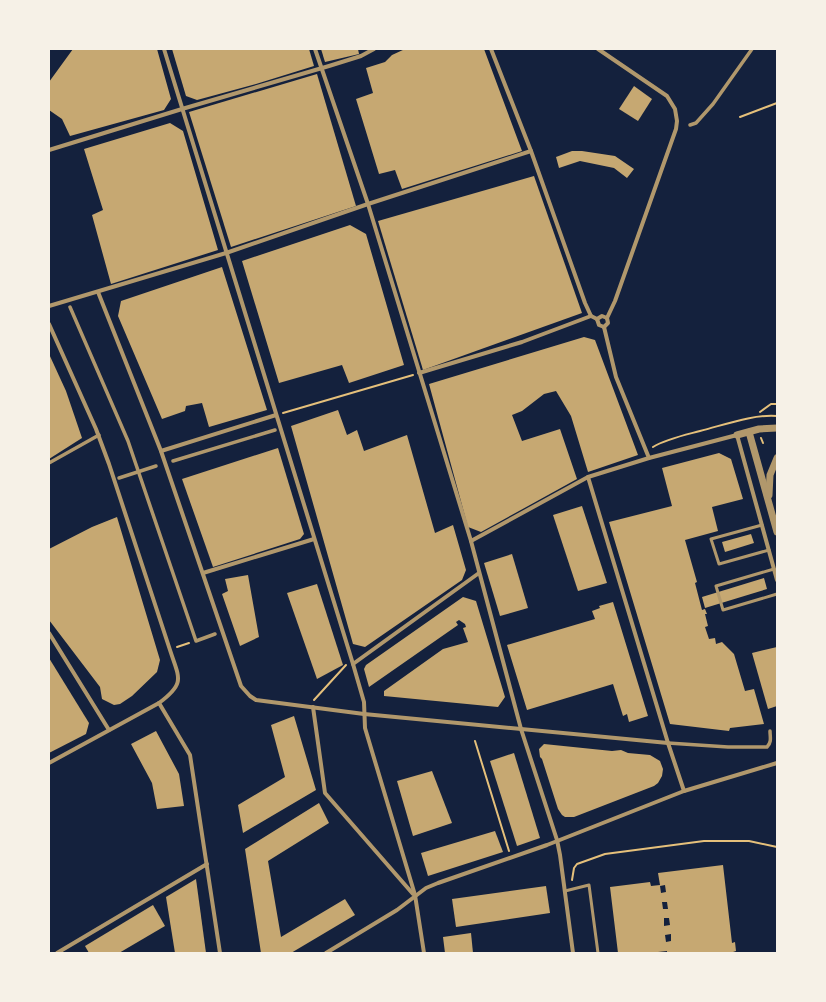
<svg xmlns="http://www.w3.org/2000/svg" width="826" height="1002" font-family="Jost,sans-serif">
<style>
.building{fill:#c6a872;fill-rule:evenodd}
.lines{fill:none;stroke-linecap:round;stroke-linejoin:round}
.path{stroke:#e5c07b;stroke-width:2}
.service{stroke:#b1986c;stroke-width:3}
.pedestrian{stroke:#b1986c;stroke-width:3.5}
.minor{stroke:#b1986c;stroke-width:4}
.tertiary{stroke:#b1986c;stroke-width:7}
</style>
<rect width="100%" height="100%" fill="#14213d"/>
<!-- building -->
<g class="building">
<path d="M 73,49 L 157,49 L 171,99 L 164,110 L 70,136 L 62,119 L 49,110 L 49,82 Z"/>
<path d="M 172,49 L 309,49 L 314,66 L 256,84 L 197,100 L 186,96 Z"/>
<path d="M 321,49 L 358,49 L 359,54 L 325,62 Z"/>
<path d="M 405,49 L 484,49 L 522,151 L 402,189 L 395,170 L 379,174 L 356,99 L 373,93 L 366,68 L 385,62 L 392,55 Z"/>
<path d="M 317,74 L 356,206 L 231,247 L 189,112 Z"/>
<path d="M 634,86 L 652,99 L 638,121 L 619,109 Z"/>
<path d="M 170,123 L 183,131 L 218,250 L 111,284 L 92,215 L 103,210 L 84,149 Z"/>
<path d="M 572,151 L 582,151 L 615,156 L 634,169 L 627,178 L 614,168 L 580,161 L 559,168 L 556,157 Z"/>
<path d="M 534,176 L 582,313 L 423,370 L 378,221 Z"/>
<path d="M 350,225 L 366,234 L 404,365 L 349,383 L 342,365 L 279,383 L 242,261 Z"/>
<path d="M 222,267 L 267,410 L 209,427 L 202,403 L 186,406 L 185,411 L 162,419 L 118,316 L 121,301 Z"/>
<path d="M 584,337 L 595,340 L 638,455 L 588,472 L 571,416 L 556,391 L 544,394 L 522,411 L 512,415 L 522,441 L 560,429 L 577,479 L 481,532 L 468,527 L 429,384 Z"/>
<path d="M 49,354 L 66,391 L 82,438 L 49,459 Z"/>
<path d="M 338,410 L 347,435 L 357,430 L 364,451 L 407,435 L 435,533 L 453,525 L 466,570 L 462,580 L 365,647 L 353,644 L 291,426 Z"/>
<path d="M 278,448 L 304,534 L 300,539 L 213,567 L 182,479 Z"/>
<path d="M 719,453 L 731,459 L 743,499 L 712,507 L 718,531 L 685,540 L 697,582 L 695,583 L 702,610 L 705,609 L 707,614 L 705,614 L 708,626 L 705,627 L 709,639 L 715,638 L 716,644 L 722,642 L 734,654 L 745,691 L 754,689 L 764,724 L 730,728 L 729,731 L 670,724 L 609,522 L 672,506 L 662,468 Z"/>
<path d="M 582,506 L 607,583 L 578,591 L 553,515 Z"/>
<path d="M 117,517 L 160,660 L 157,672 L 132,696 L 120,704 L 114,705 L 102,699 L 100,687 L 49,620 L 49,549 L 92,527 Z"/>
<path d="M 751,534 L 754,543 L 725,552 L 722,542 Z"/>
<path d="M 512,554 L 528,608 L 500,616 L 484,563 Z"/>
<path d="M 248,575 L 259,637 L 240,646 L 222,594 L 228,591 L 225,579 Z"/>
<path d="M 764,578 L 767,589 L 705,608 L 702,597 Z"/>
<path d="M 317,584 L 343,665 L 317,679 L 287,593 Z"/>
<path d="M 463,597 L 476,601 L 505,697 L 498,707 L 384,696 L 384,691 L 443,649 L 468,642 L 463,628 L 466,627 L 465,624 L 459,620 L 456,622 L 458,625 L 369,687 L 364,669 L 366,665 Z"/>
<path d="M 613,602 L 648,716 L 629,722 L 627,714 L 623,716 L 613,684 L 527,710 L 507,645 L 595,619 L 592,611 L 600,608 L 599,606 Z"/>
<path d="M 777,647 L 777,706 L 768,709 L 752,653 Z"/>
<path d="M 49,658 L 89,723 L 86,734 L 49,753 Z"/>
<path d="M 294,716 L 316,790 L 243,833 L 238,805 L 285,777 L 271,725 Z"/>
<path d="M 156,731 L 179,774 L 184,806 L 157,809 L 152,783 L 131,744 Z"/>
<path d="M 544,744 L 612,751 L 621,750 L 628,753 L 650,755 L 660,761 L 663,769 L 662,776 L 658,783 L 654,786 L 574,817 L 565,817 L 562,815 L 558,809 L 542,759 L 540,757 L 539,749 Z"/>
<path d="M 514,753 L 540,838 L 517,846 L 490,761 Z"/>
<path d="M 432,771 L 452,823 L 413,836 L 397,781 Z"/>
<path d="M 319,803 L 329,823 L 268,861 L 281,937 L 345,899 L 355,915 L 291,953 L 261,953 L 245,849 Z"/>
<path d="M 495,831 L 503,852 L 428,876 L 421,853 Z"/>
<path d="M 723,865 L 732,943 L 735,942 L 736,951 L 733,952 L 733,953 L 667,953 L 667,951 L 658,952 L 658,953 L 618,953 L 610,887 L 650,882 L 651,886 L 660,885 L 658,873 ZM 665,885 L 666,892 L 661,893 L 660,886 ZM 662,902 L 667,902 L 668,909 L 663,909 ZM 664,918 L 669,918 L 670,925 L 664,926 ZM 671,934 L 671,941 L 666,942 L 665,935 Z"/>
<path d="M 196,879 L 206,953 L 175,953 L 166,897 Z"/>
<path d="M 546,886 L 550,913 L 456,927 L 452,899 Z"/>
<path d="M 153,905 L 165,926 L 119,953 L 89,953 L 85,946 Z"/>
<path d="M 471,933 L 473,953 L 445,953 L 443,937 Z"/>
</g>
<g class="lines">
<!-- path -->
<g class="path">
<path d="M 740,117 L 777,103"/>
<path d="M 760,412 L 771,404 L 777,404"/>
<path d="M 283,413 L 413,375"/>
<path d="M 761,438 L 763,443"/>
<path d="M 653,447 C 666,439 685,435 700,431 C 724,425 753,414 777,416"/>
<path d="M 177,647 L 189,643"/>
<path d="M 314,700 L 346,665"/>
<path d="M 475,741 L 509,851"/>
<path d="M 572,880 L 574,868 L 577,864 L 605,854 L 704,841 L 749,841 L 777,847"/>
</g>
<!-- service -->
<g class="service">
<path d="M 762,525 L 711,539 L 719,564 L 769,550"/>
<path d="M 774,569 L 716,586 L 723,610 L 777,594"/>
<path d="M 565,891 L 589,885 L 598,953"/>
</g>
<!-- pedestrian -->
<g class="pedestrian">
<path d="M 690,125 L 696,123 L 713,104 L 752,49"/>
<path d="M 70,307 L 128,441 L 196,641 L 215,634"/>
<path d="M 173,461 L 275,430"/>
<path d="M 49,463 L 99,435"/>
<path d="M 119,478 L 156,466"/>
<path d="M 668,743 L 728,747 L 767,747 C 772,742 770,737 770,731"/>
</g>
<!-- minor -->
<g class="minor">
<path d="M 164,49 L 353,664 L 364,702 L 365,728 L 415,895 L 424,953"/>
<path d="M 315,49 L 368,204 L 471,541 L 521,729 L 557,840 L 560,855 L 573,953"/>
<path d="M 491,49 L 531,151 L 585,303 L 591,316 L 597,319"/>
<path d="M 598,49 L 667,96 L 675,109 L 677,121 L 676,129 L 615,301 L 607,318"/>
<path d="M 49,150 L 182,109 L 329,66 L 361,56 L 374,49"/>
<path d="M 98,292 L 161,451 L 241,686 L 250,696 L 256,700 L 364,714 L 668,743"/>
<path d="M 49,306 L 226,253 L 368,204 L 531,151"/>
<path d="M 597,319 L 602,316 L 607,318"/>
<path d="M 597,319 L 599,325 L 604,327"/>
<path d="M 49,324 L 96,429 L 109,464 L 170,650 C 179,678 186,683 159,703 L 49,763"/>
<path d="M 604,327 L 616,377 L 649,458"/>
<path d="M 604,327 L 608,323 L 607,318"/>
<path d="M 419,373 L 522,342 L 591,316"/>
<path d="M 161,451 L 276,415"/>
<path d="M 588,477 L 668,743 L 684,791"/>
<path d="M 471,541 L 588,477 L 649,458 L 737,435 L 777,580"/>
<path d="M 203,573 L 314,539"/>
<path d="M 49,633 L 109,730"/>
<path d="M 353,664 L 479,573"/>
<path d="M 159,703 L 190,755 L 220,953"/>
<path d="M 313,707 L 325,793 L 413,894"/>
<path d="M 57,953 L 207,864"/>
<path d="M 326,953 L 397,910 L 426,888 L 438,883 L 547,845 L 684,791 L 777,763"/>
</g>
<!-- tertiary -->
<g class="tertiary">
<path d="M 749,432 L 777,532"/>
<path d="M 737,435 L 759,429 L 777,428"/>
<path d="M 769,495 L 770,475 L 777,458"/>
</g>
</g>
<!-- border -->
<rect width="826" height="1002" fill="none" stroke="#f6f1e7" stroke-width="100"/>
</svg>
